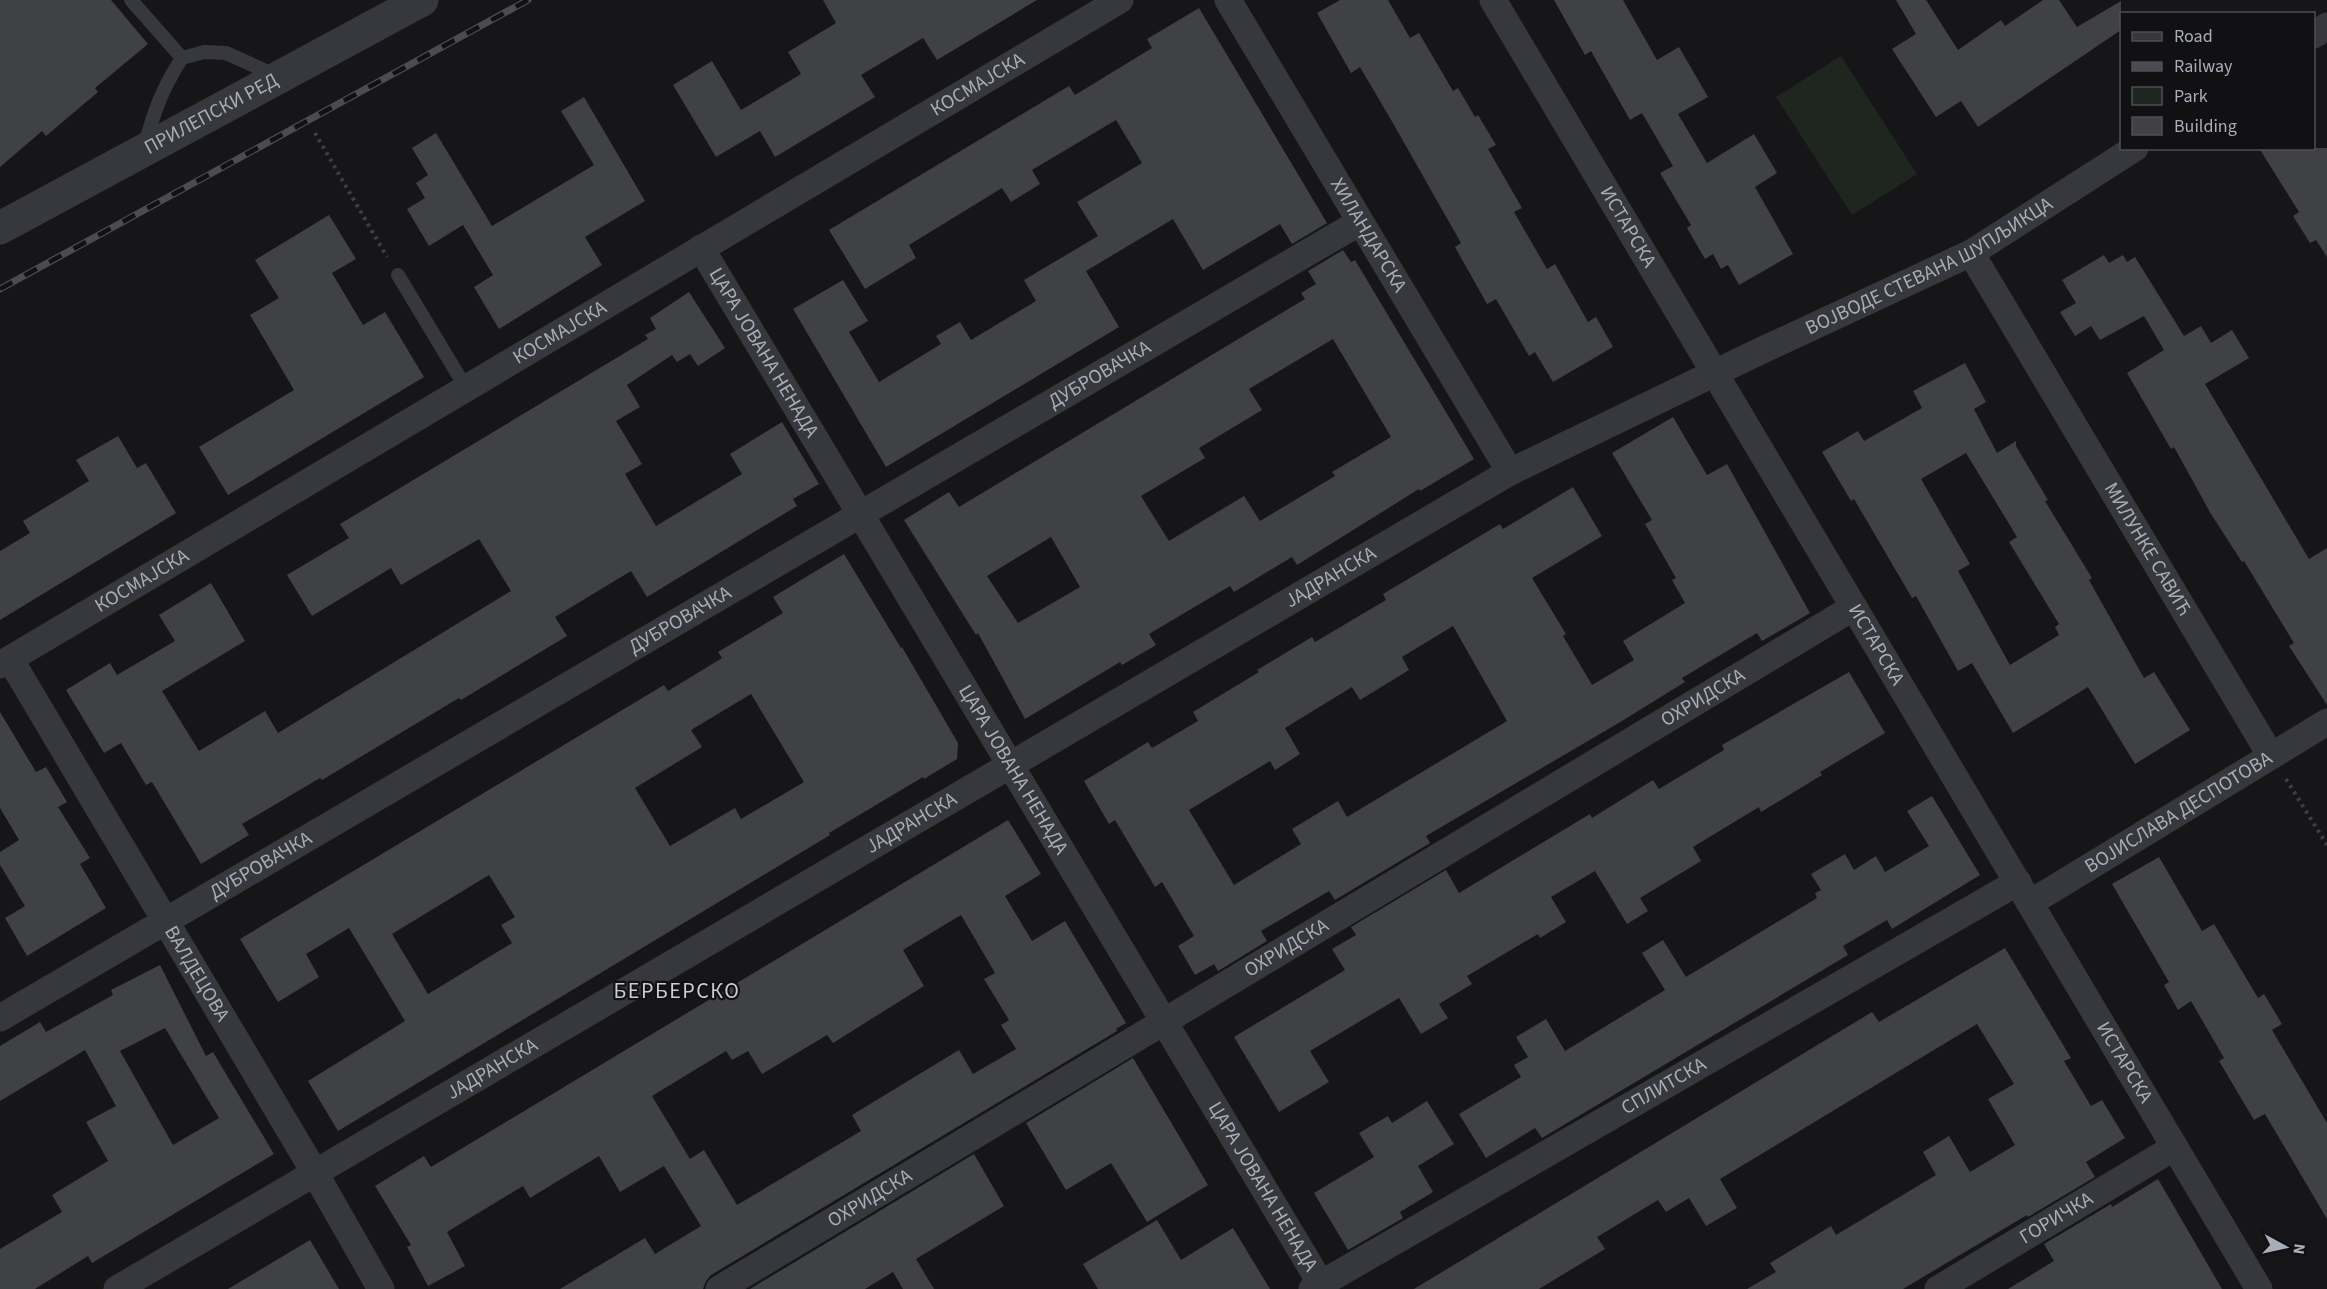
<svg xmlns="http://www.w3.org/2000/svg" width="2327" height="1289" font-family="'Source Sans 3',sans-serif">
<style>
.green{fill:#1e261f}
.building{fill:#404145;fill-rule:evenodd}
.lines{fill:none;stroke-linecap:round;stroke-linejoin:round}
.path{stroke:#3d3f44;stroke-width:4;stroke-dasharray:3 4.5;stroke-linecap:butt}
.service{stroke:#37383d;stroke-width:14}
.minor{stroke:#37383d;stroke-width:27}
.tertiary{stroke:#37383d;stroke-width:33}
.rail-casing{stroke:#4a4c52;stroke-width:7}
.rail{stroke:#111113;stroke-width:4.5;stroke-dasharray:14;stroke-linecap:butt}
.labels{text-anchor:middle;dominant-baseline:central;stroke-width:4.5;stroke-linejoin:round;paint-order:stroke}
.street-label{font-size:20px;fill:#a8adb8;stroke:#111113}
.quarter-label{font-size:22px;letter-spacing:1.5px;fill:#c9ccd4;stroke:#111113}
</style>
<rect width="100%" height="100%" fill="#161618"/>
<!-- green -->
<path class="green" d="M 1841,56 L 1917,174 L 1852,215 L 1776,97 Z"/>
<!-- building -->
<g class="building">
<path d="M 0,0 L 111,0 L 148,44 L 95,88 L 98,92 L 46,136 L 42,131 L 0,167 Z"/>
<path d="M 823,0 L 1037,0 L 937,60 L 923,38 L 861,75 L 875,97 L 775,157 L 760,131 L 716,157 L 673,85 L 712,61 L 741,110 L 801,74 L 788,52 L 836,23 Z"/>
<path d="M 1340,0 L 1388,0 L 1410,38 L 1419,33 L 1453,91 L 1458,88 L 1475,117 L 1478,115 L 1496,145 L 1488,149 L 1522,208 L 1514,212 L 1547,269 L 1555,264 L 1588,322 L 1596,317 L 1613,347 L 1553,382 L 1535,352 L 1529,356 L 1496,299 L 1487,304 L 1455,247 L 1461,243 L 1394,125 L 1360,67 L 1351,73 L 1317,13 Z"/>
<path d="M 1554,0 L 1623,0 L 1657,60 L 1679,47 L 1708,97 L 1678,114 L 1707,163 L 1754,134 L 1777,173 L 1755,187 L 1793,254 L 1739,285 L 1728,265 L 1721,269 L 1713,254 L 1705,259 L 1687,228 L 1691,225 L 1660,173 L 1673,166 L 1642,113 L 1630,120 L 1591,51 L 1585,55 Z"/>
<path d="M 1896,0 L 1926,0 L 1958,50 L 2001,20 L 2005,26 L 2043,0 L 2059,0 L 2077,27 L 2121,1 L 2121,30 L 1978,127 L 1961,101 L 1936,117 L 1892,49 L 1916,34 Z"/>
<path d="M 1199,8 L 1327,223 L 1292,244 L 1280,224 L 1203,270 L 1173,219 L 1086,271 L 1119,327 L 886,467 L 793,309 L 843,280 L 868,321 L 849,332 L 879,382 L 941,344 L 936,336 L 960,322 L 971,340 L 1036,301 L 1024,280 L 1098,236 L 1077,202 L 1142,163 L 1116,120 L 1032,170 L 1040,184 L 1011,202 L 1002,188 L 909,245 L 916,258 L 865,289 L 829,230 L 1069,86 L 1075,95 L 1152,48 L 1147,39 Z"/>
<path d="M 584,97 L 645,201 L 585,237 L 602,265 L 499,329 L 474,287 L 493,275 L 463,225 L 429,246 L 407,209 L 425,198 L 416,183 L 428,175 L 412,148 L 436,133 L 492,226 L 594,165 L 561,111 Z"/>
<path d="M 2259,148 L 2327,148 L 2327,257 L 2316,240 L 2310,243 L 2293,216 L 2299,212 Z"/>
<path d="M 329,215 L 356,259 L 332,273 L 363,325 L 385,312 L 424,377 L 228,495 L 199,447 L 294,390 L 250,315 L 279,298 L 255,260 Z"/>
<path d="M 1343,250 L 1351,262 L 1355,260 L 1474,459 L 1420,491 L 1419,489 L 1297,565 L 1292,557 L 1234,592 L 1230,586 L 1149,634 L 1156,645 L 1122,665 L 1120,662 L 1025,719 L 978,633 L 976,635 L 904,520 L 949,492 L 959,507 L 1305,299 L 1301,293 L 1316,284 L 1308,271 ZM 1333,339 L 1391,437 L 1332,472 L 1335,476 L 1260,521 L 1244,496 L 1169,541 L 1141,496 L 1205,458 L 1199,448 L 1262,410 L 1249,389 ZM 1051,537 L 1080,587 L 1018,623 L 987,576 Z"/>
<path d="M 2104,255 L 2109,263 L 2123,255 L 2127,262 L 2135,257 L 2184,336 L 2201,326 L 2211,343 L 2232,330 L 2249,358 L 2205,384 L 2309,559 L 2327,548 L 2327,705 L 2289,646 L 2294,643 L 2244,561 L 2242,562 L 2211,514 L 2174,447 L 2171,449 L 2127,373 L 2164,350 L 2144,316 L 2100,340 L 2091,326 L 2075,336 L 2060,312 L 2076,303 L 2062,280 Z"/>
<path d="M 689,292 L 725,348 L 698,366 L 690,354 L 677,362 L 672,355 L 627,385 L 640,407 L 616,421 L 642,464 L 625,474 L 656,526 L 742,474 L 730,454 L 782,422 L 819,484 L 793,499 L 797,506 L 647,597 L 631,571 L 555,617 L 567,636 L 461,700 L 459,698 L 322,780 L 320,778 L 242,824 L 249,835 L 201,864 L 152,782 L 146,785 L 121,743 L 104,753 L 66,690 L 110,663 L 117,675 L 175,641 L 159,615 L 211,583 L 245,641 L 162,691 L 199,751 L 265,711 L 278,733 L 511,591 L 479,539 L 401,585 L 391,568 L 312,616 L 287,575 L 349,538 L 340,524 L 648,339 L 645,335 L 656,329 L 650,318 Z"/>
<path d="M 1965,363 L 1986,402 L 1974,409 L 1997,453 L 2016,441 L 2016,446 L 2048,500 L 2045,501 L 2092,578 L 2089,580 L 2144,678 L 2154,672 L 2190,730 L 2135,764 L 2088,687 L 2013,733 L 1972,663 L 1958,671 L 1916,596 L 1912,598 L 1854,499 L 1851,501 L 1822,452 L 1858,431 L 1864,441 L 1922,408 L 1913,391 ZM 1966,453 L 2017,537 L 2009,542 L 2059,624 L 2055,627 L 2059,635 L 2010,665 L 1958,571 L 1970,564 L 1921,479 Z"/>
<path d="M 1673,417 L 1707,475 L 1727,464 L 1810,613 L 1762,641 L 1757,633 L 1682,678 L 1685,682 L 1622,721 L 1426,836 L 1430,843 L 1335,900 L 1329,891 L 1261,931 L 1267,941 L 1218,971 L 1214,964 L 1195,975 L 1178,946 L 1194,936 L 1162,882 L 1155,887 L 1115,820 L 1109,824 L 1084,781 L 1148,742 L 1152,748 L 1198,721 L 1193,712 L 1259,672 L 1257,670 L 1312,637 L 1315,642 L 1386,600 L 1383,594 L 1500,524 L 1503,529 L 1573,487 L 1602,536 L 1532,578 L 1566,634 L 1563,636 L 1592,685 L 1634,660 L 1623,641 L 1685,603 L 1672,580 L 1676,578 L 1645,524 L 1652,520 L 1612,453 ZM 1453,626 L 1507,721 L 1347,817 L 1338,801 L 1292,829 L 1301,844 L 1234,885 L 1189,810 L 1270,761 L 1275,770 L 1300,754 L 1285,728 L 1352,687 L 1360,700 L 1409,670 L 1402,657 Z"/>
<path d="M 118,436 L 137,468 L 146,463 L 176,513 L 0,620 L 0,551 L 30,533 L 23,521 L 89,481 L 76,460 Z"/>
<path d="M 844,554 L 901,648 L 902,647 L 958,743 L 957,759 L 924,779 L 923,777 L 829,833 L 830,835 L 338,1131 L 308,1081 L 405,1021 L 349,928 L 306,954 L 319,977 L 278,1002 L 240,939 L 664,685 L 668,691 L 722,658 L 718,652 L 783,613 L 773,597 ZM 751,694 L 804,782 L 741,819 L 735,808 L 670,846 L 635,788 L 702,747 L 691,730 ZM 489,875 L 515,917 L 501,925 L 512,943 L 428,994 L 392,934 Z"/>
<path d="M 1849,672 L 1885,733 L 1820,772 L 1822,775 L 1761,812 L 1759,807 L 1693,847 L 1701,861 L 1640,898 L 1648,911 L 1627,924 L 1595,871 L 1551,897 L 1566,922 L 1540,938 L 1538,934 L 1467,976 L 1472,984 L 1439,1004 L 1448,1018 L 1421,1034 L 1399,998 L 1310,1051 L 1329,1082 L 1279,1112 L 1234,1037 L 1345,970 L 1332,949 L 1356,935 L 1351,927 L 1446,870 L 1459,893 L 1590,814 L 1592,818 L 1653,780 L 1659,789 L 1724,750 L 1722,745 Z"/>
<path d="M 0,712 L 36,772 L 46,767 L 67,802 L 58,807 L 90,858 L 80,864 L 106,908 L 27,956 L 5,918 L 25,906 L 0,865 L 0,852 L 19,840 L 0,808 Z"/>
<path d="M 1932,796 L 1980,875 L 1892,929 L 1887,920 L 1843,946 L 1848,955 L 1542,1138 L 1535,1128 L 1486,1158 L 1459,1114 L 1521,1077 L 1514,1065 L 1528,1057 L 1516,1037 L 1546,1019 L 1565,1051 L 1665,990 L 1642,953 L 1663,940 L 1686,977 L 1817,898 L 1815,893 L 1821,890 L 1811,874 L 1845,854 L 1854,870 L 1876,856 L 1885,872 L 1929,846 L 1907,811 Z"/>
<path d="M 1008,820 L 1041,874 L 1005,896 L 1032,941 L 1065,921 L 1126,1023 L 1116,1029 L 1117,1031 L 711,1275 L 706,1281 L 703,1289 L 560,1289 L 645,1238 L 655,1254 L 701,1226 L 664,1166 L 620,1192 L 599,1156 L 530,1198 L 523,1186 L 447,1232 L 465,1266 L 428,1286 L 407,1247 L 411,1245 L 375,1186 L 424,1156 L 431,1167 ZM 961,915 L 995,973 L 984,979 L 1009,1020 L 1001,1025 L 1016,1049 L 973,1074 L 959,1050 L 852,1115 L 861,1131 L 737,1205 L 704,1150 L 690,1159 L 652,1096 L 726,1051 L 732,1060 L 748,1051 L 762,1074 L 827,1035 L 833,1043 L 924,986 L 903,950 Z"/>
<path d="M 2159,857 L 2202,931 L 2214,924 L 2258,998 L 2264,994 L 2282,1024 L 2272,1030 L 2327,1123 L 2327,1219 L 2265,1114 L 2254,1120 L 2219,1061 L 2224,1058 L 2191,1001 L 2178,1010 L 2164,985 L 2169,982 L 2112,884 Z"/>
<path d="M 2005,948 L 2071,1058 L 2064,1061 L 2091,1106 L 2102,1100 L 2125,1138 L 2086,1162 L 2095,1177 L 2028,1217 L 2027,1215 L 1903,1289 L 1747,1289 L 1776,1272 L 1770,1263 L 1831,1226 L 1836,1235 L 1936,1175 L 1923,1152 L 1949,1136 L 1970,1172 L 2015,1145 L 1988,1099 L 2014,1084 L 1977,1024 L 1720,1179 L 1737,1208 L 1706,1226 L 1689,1198 L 1666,1212 L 1658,1200 L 1597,1237 L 1605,1249 L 1539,1289 L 1414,1289 L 1872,1012 L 1879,1022 Z"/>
<path d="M 160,965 L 206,1056 L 213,1052 L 274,1154 L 92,1263 L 88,1256 L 35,1289 L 0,1289 L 0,1249 L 62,1212 L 52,1195 L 108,1161 L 86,1122 L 116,1106 L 85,1050 L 0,1101 L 0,1046 L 40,1022 L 46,1032 L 113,995 L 111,990 ZM 165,1028 L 219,1118 L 173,1145 L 120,1051 Z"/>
<path d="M 1133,1058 L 1208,1185 L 1147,1222 L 1111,1163 L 1066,1190 L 1026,1123 Z"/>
<path d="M 1427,1101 L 1454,1144 L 1418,1166 L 1433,1192 L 1400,1212 L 1403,1218 L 1348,1250 L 1314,1193 L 1374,1157 L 1359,1133 L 1388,1116 L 1392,1123 Z"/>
<path d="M 974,1154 L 1004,1206 L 916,1259 L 934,1289 L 903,1289 L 893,1272 L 865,1289 L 750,1289 Z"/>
<path d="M 2158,1179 L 2222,1289 L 2008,1289 L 2054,1261 L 2044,1244 L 2111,1204 L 2112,1207 Z"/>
<path d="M 1157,1220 L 1181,1260 L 1233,1228 L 1270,1289 L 1098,1289 L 1083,1264 Z"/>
<path d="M 310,1240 L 339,1289 L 228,1289 Z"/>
</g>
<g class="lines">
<!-- path -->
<g class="path">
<path d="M 315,133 L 387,257"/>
<path d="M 2286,779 L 2327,845"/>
</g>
<!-- service -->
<g class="service">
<path d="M 131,0 L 182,58"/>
<path d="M 145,146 C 153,113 163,87 182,58 L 204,52 L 226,53 L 277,76"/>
<path d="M 398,275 L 466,388"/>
</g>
<!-- minor -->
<g class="minor">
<path id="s1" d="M 1228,0 L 1510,472"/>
<path id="s2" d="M 1493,0 L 2259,1289"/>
<path d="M 2314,35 L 2327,26"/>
<path id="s3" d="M 701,248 L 1324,1289"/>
<path id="s4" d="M 1971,253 L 2271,756"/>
<path id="s5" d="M 10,659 L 315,1173 L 381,1289"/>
<path id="s6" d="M 0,665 L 1120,0"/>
<path id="s7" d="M 2030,903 L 2327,722"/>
<path id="s8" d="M 0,1018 L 1360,222"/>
<path id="s9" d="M 117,1289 L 1510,472 L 1752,355 L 1971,253 L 2135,148"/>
<path id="s10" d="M 719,1289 L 1854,607"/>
<path id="s11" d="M 1312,1289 L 2018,882"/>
<path id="s12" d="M 1938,1289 L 2175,1147"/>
</g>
<!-- tertiary -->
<path class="tertiary" id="s13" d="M 0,228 L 422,0"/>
<defs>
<path id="rail" d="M 0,289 L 528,0"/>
</defs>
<!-- rail casing -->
<use href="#rail" class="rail-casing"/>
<!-- rail -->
<use href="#rail" class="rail"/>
</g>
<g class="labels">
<!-- street labels -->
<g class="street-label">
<text stroke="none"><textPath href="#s6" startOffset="1137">КОСМАЈСКА</textPath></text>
<text stroke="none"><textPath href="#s13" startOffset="240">ПРИЛЕПСКИ РЕД</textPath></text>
<text stroke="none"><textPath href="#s2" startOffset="264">ИСТАРСКА</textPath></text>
<text stroke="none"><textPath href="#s1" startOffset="274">ХИЛАНДАРСКА</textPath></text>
<text stroke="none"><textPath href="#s9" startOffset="2082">ВОЈВОДЕ СТЕВАНА ШУПЉИКЦА</textPath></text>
<text stroke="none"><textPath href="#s6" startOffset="651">КОСМАЈСКА</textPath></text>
<text stroke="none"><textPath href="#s3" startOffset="122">ЦАРА ЈОВАНА НЕНАДА</textPath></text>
<text stroke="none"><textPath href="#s8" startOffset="1274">ДУБРОВАЧКА</textPath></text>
<text stroke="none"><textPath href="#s4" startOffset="345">МИЛУНКЕ САВИЋ</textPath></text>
<text stroke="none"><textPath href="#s9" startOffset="1407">ЈАДРАНСКА</textPath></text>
<text stroke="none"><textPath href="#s6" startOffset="165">КОСМАЈСКА</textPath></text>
<text stroke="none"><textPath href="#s8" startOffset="788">ДУБРОВАЧКА</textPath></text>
<text stroke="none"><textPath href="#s2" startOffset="750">ИСТАРСКА</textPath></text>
<text stroke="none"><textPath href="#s10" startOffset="1148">ОХРИДСКА</textPath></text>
<text stroke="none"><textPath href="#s3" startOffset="608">ЦАРА ЈОВАНА НЕНАДА</textPath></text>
<text stroke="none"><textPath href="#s7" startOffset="174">ВОЈИСЛАВА ДЕСПОТОВА</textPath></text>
<text stroke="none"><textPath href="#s9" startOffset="921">ЈАДРАНСКА</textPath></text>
<text stroke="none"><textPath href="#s8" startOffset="302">ДУБРОВАЧКА</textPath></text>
<text stroke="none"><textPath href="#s10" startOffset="662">ОХРИДСКА</textPath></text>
<text stroke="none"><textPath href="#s5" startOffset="366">ВАЛДЕЦОВА</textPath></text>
<text stroke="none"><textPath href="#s2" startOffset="1236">ИСТАРСКА</textPath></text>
<text stroke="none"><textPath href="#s9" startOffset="435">ЈАДРАНСКА</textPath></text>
<text stroke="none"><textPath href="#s11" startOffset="406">СПЛИТСКА</textPath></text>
<text stroke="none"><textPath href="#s3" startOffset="1094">ЦАРА ЈОВАНА НЕНАДА</textPath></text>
<text stroke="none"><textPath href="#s10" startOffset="176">ОХРИДСКА</textPath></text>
<text stroke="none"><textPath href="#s12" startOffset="138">ГОРИЧКА</textPath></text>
</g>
<!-- quarter labels -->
<g class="quarter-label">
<text x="677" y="991">БЕРБЕРСКО</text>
</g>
</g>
<!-- legend -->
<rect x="2120" y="12" width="195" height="138" fill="#111113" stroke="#4d4f55" stroke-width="1.5"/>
<rect x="2132" y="32" width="30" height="9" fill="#37383d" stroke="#4d4f55" stroke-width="1.5"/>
<text x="2174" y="42" font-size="18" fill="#a8adb8">Road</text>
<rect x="2132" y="62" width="30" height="9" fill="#4a4c52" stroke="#4d4f55" stroke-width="1.5"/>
<text x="2174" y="72" font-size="18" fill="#a8adb8">Railway</text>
<rect x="2132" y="87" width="30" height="18" fill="#1e261f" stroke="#4d4f55" stroke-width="1.5"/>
<text x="2174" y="102" font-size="18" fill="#a8adb8">Park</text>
<rect x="2132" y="117" width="30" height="18" fill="#404145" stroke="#4d4f55" stroke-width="1.5"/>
<text x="2174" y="132" font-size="18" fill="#a8adb8">Building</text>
<!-- north arrow -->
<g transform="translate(2285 1247) rotate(98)" stroke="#111113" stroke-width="4.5" paint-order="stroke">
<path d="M0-4.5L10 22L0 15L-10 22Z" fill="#a8adb8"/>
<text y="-9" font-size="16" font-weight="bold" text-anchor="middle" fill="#a8adb8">N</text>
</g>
</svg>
